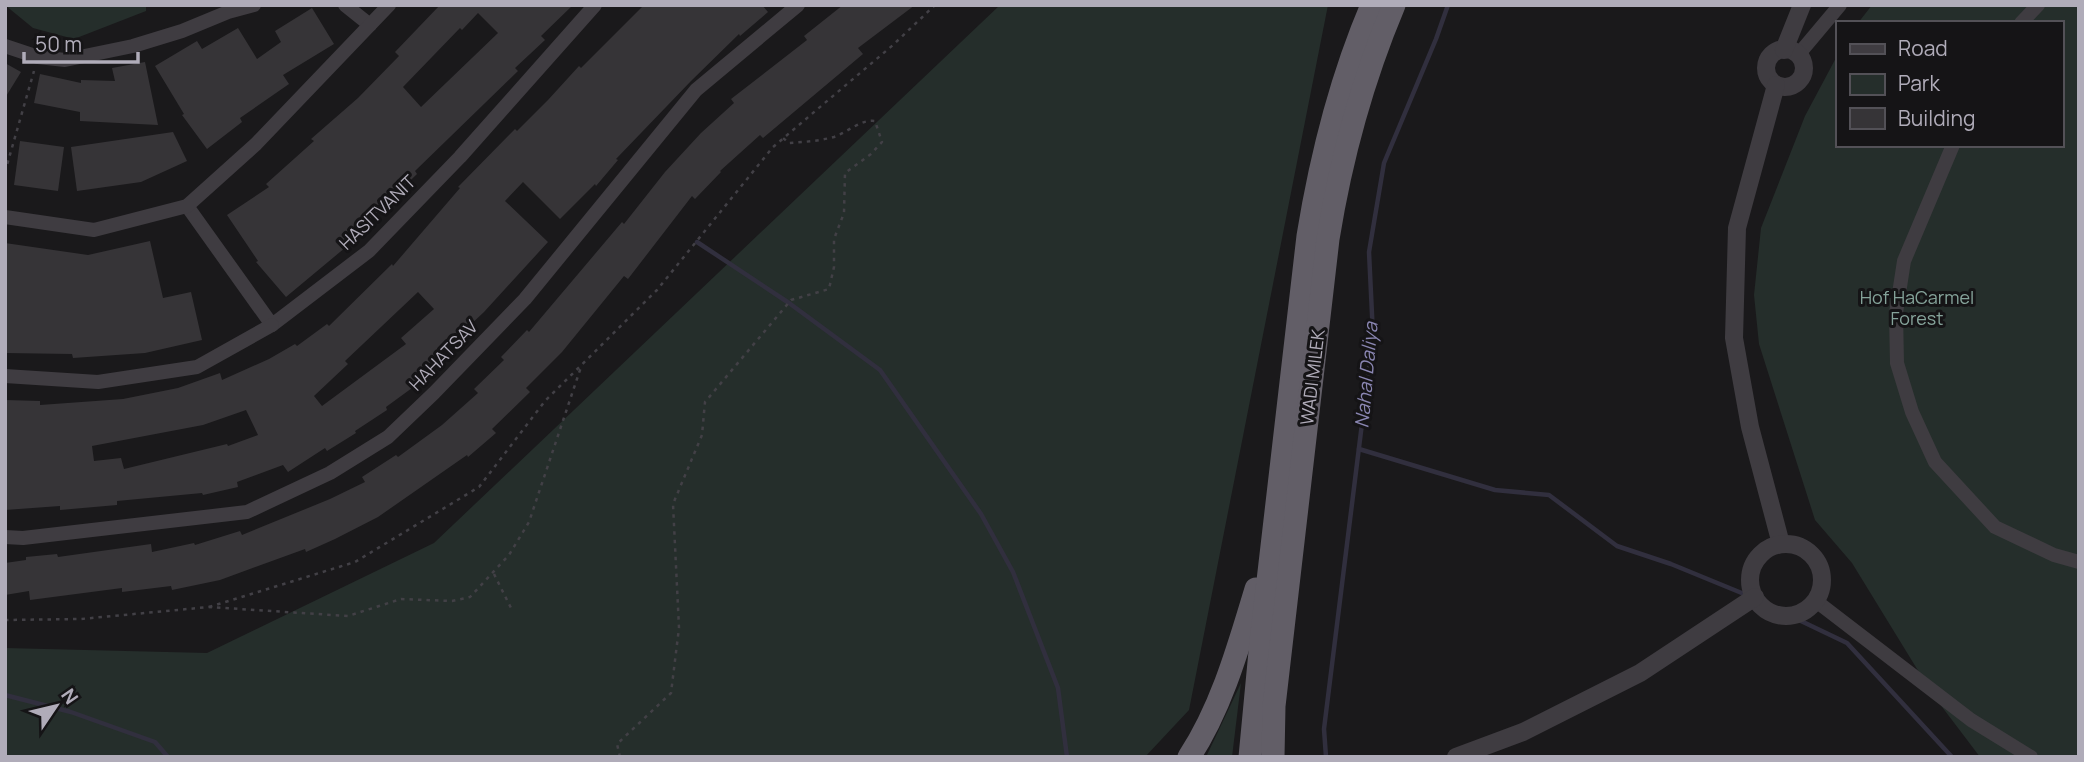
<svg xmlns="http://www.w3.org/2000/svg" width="2084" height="762" font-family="Manrope,sans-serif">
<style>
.green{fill:#252e2b}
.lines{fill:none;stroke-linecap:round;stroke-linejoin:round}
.stream{stroke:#312f3e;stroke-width:4.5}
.building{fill:#363437;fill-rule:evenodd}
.path{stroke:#424046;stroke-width:2.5;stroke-dasharray:3.5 5;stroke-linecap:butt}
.minor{stroke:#3f3c41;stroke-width:14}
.tertiary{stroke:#3f3c41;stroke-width:18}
.trunk{stroke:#625e67;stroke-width:23}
.labels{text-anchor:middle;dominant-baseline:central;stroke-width:6;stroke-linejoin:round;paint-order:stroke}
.street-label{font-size:18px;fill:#b0acb9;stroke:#151416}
.park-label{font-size:18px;fill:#85a39a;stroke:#151416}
.water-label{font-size:19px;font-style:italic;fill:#8a86b2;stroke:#151416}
</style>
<rect width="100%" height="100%" fill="#1a191b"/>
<!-- green -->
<g class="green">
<path d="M 5,5 L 146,5 L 146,11 L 74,39 L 33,28 Z"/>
<path d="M 1000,5 L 1328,5 L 1189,710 L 1145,757 L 5,757 L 5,648 L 207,653 L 434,543 Z"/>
<path d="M 1872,5 L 2079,5 L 2079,757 L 1980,757 L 1933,695 L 1852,563 L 1815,520 L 1759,344 L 1754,295 L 1761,228 L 1805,116 L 1837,56 L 1837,145 L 2061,145 L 2061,23 L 1858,23 Z"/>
<path d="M 1241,683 L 1232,757 L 1206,757 Z"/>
</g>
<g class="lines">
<!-- stream -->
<g class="stream">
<path d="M 697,242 L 789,303 L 880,370 L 981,514 L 1013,572 L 1058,688 L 1067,757"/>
<path d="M 1359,449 L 1495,490 L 1549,495 L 1617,546 L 1671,564 L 1749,596"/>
<path d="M 1757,600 L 1847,643 L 1952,757"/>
<path d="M 5,695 L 71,712 L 155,742 L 168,757"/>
<path d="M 1326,757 L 1324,729 L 1373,335 L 1369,252 L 1384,163 L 1436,39 L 1448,5"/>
</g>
</g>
<!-- building -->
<g class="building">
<path d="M 440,5 L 573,5 L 541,36 L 545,40 L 515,68 L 518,71 L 415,171 L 417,174 L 350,239 L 352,242 L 286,297 L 256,262 L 258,261 L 227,215 L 269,187 L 266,184 L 314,141 L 311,139 L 358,98 L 399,56 L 395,52 ZM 478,13 L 498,33 L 421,107 L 403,87 L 460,28 L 462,30 Z"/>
<path d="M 644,5 L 762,5 L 768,12 L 740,36 L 739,34 L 691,81 L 616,159 L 618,160 L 596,186 L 595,184 L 560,219 L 523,182 L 505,201 L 548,242 L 484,312 L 419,373 L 423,380 L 386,407 L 387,410 L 355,431 L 356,433 L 327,451 L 325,448 L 288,472 L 283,465 L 237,482 L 238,487 L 203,495 L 202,493 L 117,501 L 117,505 L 60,510 L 60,506 L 5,510 L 5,400 L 40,401 L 40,405 L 123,399 L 178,388 L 220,373 L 222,380 L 269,359 L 295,344 L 297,346 L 327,324 L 329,326 L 392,264 L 393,266 L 460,188 L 458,187 L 515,129 L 517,131 L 548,100 L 579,66 L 581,68 ZM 418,292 L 434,309 L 401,338 L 406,344 L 322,406 L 314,396 L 348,364 L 345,361 ZM 246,410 L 258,435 L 228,446 L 227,444 L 124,469 L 121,458 L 94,461 L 92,446 L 203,425 Z"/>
<path d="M 843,5 L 915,5 L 858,48 L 863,54 L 763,138 L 760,135 L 720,171 L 721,172 L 695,199 L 692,196 L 628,279 L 624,276 L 562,352 L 526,388 L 530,392 L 492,429 L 496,433 L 468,457 L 467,455 L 378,517 L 335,539 L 306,552 L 305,549 L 220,580 L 172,590 L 171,586 L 122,592 L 122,588 L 30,600 L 29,591 L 5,595 L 5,563 L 26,560 L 26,557 L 57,554 L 58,557 L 151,544 L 152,552 L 194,543 L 195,545 L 240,531 L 242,535 L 330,499 L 365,482 L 362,477 L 396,455 L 398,457 L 442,425 L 478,393 L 474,389 L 504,360 L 501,357 L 527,330 L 529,332 L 622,222 L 624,224 L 665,172 L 701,133 L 734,103 L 731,99 L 807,40 L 804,36 Z"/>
<path d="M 312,8 L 334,44 L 283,75 L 289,84 L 240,118 L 242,122 L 207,149 L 182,115 L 184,114 L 155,66 L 197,41 L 202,49 L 238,28 L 257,59 L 281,42 L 275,31 Z"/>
<path d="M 145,62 L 158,125 L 80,121 L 80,112 L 34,103 L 40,74 L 81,83 L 81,80 L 115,81 L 112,68 Z"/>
<path d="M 5,63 L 21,72 L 5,98 Z"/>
<path d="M 173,132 L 187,161 L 141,182 L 77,191 L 71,147 Z"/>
<path d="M 20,141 L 64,147 L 58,191 L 14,185 Z"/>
<path d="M 150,241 L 163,298 L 191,292 L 202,340 L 145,353 L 73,358 L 72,354 L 5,353 L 5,243 L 88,255 Z"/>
</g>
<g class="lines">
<!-- path -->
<g class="path">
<path d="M 5,172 L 34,71"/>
<path d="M 494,574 L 513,612"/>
<path d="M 209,607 L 355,562 L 479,487 L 545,401 L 657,290 L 773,147 L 893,45 L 935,5"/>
<path d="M 5,620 L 81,619 L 209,607 L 348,616 L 401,599 L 452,601 L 470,597 L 509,555 L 529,522 L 581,367"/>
<path d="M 620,757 L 617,744 L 671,693 L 679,628 L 673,504 L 702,435 L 705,402 L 791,300 L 829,289 L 834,267 L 834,239 L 844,213 L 845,173 L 871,154 L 882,142 L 875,121 C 861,119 848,132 834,137 C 819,141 804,142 789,143 L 783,138"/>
</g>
<!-- minor -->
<g class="minor">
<path d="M 345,5 L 370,25"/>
<path d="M 2021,23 L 2038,5"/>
<path d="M 5,46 L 38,57 L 65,60 L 133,46 L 182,31 L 228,12 L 254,5"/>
<path d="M 1798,55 L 1840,5"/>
<path d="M 1953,145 L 1904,261 L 1896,313 L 1897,363 L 1912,412 L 1935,462 L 1995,527 L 2054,555 L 2079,562"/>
<path d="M 187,206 L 272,325 L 369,251 L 460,157 L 595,5"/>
<path d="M 5,217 L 94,230 L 187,206 L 256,144 L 389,5"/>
<path d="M 5,376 L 98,382 L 197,367 L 272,325"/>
<path d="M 5,537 L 23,538 L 247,512 L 330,473 L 388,437 L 434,393 L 525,299 L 696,90 L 798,5"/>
<path d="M 1816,601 L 1971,720 L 2031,757"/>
</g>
<!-- tertiary -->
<g class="tertiary">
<circle cx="1785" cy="68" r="19"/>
<path d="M 1784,50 L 1802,5"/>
<path d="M 1776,85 L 1737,228 L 1734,338 L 1750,427 L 1781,544"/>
<circle cx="1786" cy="580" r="36"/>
<path d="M 1456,757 L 1523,732 L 1640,673 L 1755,597"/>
</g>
<!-- trunk -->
<g class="trunk">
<path d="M 1189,757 C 1222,707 1239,645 1256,589"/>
<path d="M 1250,757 L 1261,641 L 1308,236 C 1321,156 1340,80 1372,5"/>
<path d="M 1273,757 L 1274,706 L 1328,239 C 1341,158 1362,81 1394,5"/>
</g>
</g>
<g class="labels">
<!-- street labels -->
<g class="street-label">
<text transform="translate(377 212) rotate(-44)">HASITVANIT</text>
<text transform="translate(443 355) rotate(-46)">HAHATSAV</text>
<text transform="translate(1312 377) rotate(-83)">WADI MILEK</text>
</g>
<!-- park labels -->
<g class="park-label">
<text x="1917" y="297">Hof HaCarmel<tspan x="1917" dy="21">Forest</tspan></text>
</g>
<!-- water labels -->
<g class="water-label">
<text transform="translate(1366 375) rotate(-85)">Nahal Daliya</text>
</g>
</g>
<!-- border -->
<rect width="2084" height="762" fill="none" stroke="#b0acb9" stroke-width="14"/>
<!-- legend -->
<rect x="1836" y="21" width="228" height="126" fill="#151416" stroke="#535157" stroke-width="2"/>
<rect x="1850" y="44" width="35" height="10" fill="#3f3c41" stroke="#535157" stroke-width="2"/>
<text x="1898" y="56" font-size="21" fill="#b0acb9">Road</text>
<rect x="1850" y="74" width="35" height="21" fill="#252e2b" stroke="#535157" stroke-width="2"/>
<text x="1898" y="91" font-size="21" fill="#b0acb9">Park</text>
<rect x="1850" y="108" width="35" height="21" fill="#363437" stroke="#535157" stroke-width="2"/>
<text x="1898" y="126" font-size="21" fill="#b0acb9">Building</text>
<!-- north arrow -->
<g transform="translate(56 706) rotate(55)" stroke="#151416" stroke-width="5" paint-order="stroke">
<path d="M0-5L12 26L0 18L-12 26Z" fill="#b0acb9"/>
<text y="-10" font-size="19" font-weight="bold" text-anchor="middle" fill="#b0acb9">N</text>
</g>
<!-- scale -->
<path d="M24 52v10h114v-10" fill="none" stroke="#b0acb9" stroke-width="3.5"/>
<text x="35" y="52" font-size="21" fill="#b0acb9" stroke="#151416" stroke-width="5" paint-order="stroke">50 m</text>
</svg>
